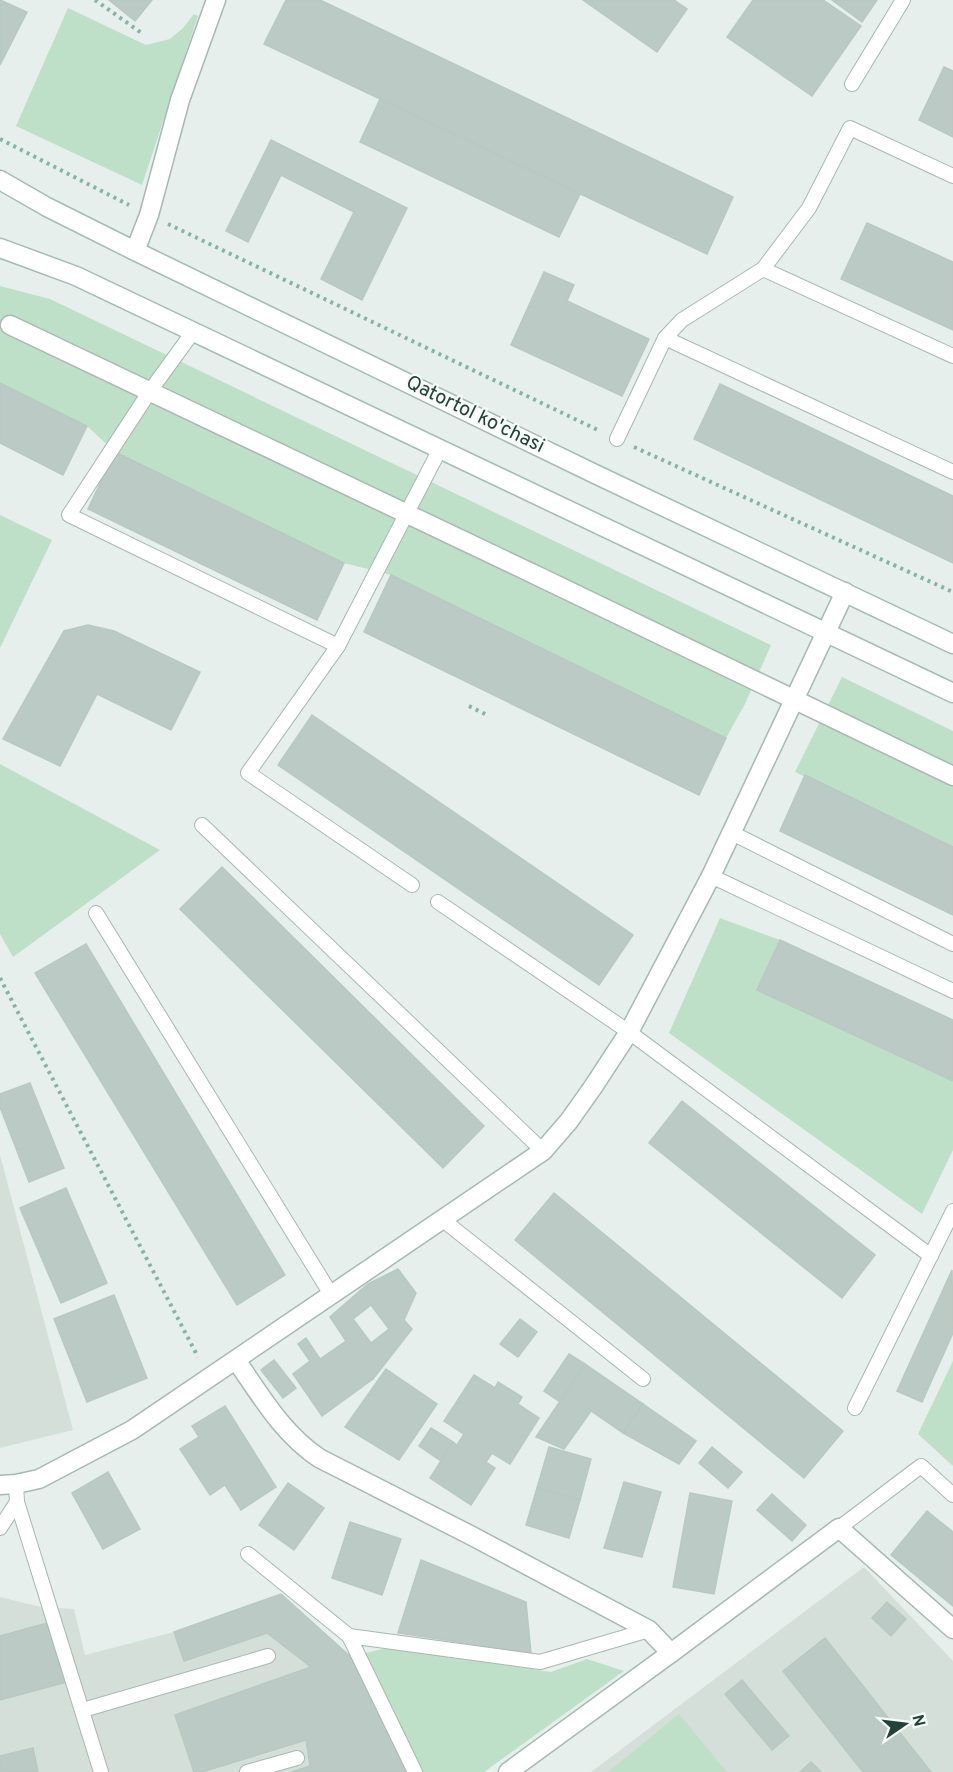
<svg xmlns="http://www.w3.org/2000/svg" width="953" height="1772" font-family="Overpass,sans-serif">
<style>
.built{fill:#d4dfda}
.green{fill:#bfe0c8}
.building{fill:#bbcac4;stroke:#b8c9c2;stroke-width:1.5;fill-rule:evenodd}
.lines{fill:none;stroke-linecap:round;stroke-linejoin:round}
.lane-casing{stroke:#a8b8b2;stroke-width:16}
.street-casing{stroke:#a8b8b2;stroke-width:21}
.secondary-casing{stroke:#a4bbb3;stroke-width:21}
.path{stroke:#86b3a5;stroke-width:4;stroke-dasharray:3 4.5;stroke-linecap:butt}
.lane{stroke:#fff;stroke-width:14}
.street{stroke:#fff;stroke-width:18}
.secondary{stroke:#fff;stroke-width:18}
.labels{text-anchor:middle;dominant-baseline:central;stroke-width:4.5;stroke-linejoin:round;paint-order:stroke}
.street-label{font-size:20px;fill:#24423a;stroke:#f7fbf9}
</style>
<rect width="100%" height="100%" fill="#e6efeb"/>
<!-- built -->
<g class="built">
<path d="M 0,1155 L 73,1430 L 0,1448 Z"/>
<path d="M 864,1567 L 953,1661 L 953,1772 L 591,1772 Z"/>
<path d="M 281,1594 L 353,1659 L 409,1772 L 0,1772 L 0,1597 L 41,1607 L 74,1609 L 85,1655 L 174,1632 Z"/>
</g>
<!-- green -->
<g class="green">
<path d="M 68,8 L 146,45 L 170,39 L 183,28 L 194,14 L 198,16 L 142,185 L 16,126 Z"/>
<path d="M 0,286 L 50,299 L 771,645 L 745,704 L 726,738 L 391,575 L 344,563 L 115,452 L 87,426 L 0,383 Z"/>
<path d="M 0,515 L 52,540 L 0,648 Z"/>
<path d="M 842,677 L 953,731 L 953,847 L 795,772 Z"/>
<path d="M 0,764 L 160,850 L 13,957 L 0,934 Z"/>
<path d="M 720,918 L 780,940 L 757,990 L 953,1081 L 953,1150 L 922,1214 L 669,1033 Z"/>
<path d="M 953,1361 L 953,1466 L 918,1434 Z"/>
<path d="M 390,1647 L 551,1672 L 587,1659 L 624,1671 L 484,1772 L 422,1772 L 362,1654 Z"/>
<path d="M 679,1714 L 727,1772 L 608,1772 Z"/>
</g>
<!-- building -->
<g class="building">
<path d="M 0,0 L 27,12 L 0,65 Z"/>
<path d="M 109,0 L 152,0 L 135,21 Z"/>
<path d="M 286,0 L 320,0 L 733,197 L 707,254 L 264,44 Z"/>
<path d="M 583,0 L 674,0 L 687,9 L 657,52 Z"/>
<path d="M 753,0 L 823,0 L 861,26 L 812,96 L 727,37 Z"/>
<path d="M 832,0 L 877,0 L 862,22 Z"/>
<path d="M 944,67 L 953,71 L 953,137 L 919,120 Z"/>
<path d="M 380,99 L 580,194 L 559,237 L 360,142 Z"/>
<path d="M 271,140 L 407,208 L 362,300 L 321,279 L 354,212 L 281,175 L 248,242 L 226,231 Z"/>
<path d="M 867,223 L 953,262 L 953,330 L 841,279 Z"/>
<path d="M 544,272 L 574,285 L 567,301 L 649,339 L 622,396 L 511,345 Z"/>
<path d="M 0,383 L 87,426 L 63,475 L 0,443 Z"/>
<path d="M 720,384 L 953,496 L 953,563 L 694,439 Z"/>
<path d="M 115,452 L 344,563 L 317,620 L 88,509 Z"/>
<path d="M 391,575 L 726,738 L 699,795 L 364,632 Z"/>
<path d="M 88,625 L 114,631 L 200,672 L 171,730 L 97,694 L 60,766 L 3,739 L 64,631 Z"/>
<path d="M 312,715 L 633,935 L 599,985 L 278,765 Z"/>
<path d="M 805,775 L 953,847 L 953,915 L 780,831 Z"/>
<path d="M 222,867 L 484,1126 L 443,1168 L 180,909 Z"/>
<path d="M 780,940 L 953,1020 L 953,1081 L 757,990 Z"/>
<path d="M 86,944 L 285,1275 L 237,1305 L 35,973 Z"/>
<path d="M 30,1083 L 64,1168 L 29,1182 L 0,1107 L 0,1094 Z"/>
<path d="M 682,1101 L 875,1255 L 842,1298 L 649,1143 Z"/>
<path d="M 66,1188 L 107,1283 L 61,1303 L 20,1208 Z"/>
<path d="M 554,1193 L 843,1431 L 804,1478 L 515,1240 Z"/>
<path d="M 398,1269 L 416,1293 L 404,1320 L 412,1329 L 373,1379 L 322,1416 L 293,1374 L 310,1361 L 298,1344 L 306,1338 L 320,1359 L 346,1341 L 330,1317 L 368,1284 ZM 371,1305 L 389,1329 L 371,1343 L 353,1319 Z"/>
<path d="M 952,1270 L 953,1333 L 922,1402 L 897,1391 Z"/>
<path d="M 114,1295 L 147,1378 L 87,1402 L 54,1319 Z"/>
<path d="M 520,1319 L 537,1332 L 518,1357 L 500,1344 Z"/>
<path d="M 569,1354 L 585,1364 L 560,1402 L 544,1391 Z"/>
<path d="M 274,1360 L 296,1388 L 283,1398 L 261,1370 Z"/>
<path d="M 585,1364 L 643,1404 L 623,1433 L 591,1411 L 564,1449 L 536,1437 Z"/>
<path d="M 386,1369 L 437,1404 L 399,1460 L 345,1427 Z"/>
<path d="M 474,1375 L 495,1388 L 498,1382 L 522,1397 L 518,1404 L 539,1418 L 510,1464 L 492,1453 L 486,1462 L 495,1468 L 471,1505 L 430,1478 L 453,1442 L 457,1445 L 464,1434 L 444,1421 Z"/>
<path d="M 643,1404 L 696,1441 L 679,1464 L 623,1433 Z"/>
<path d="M 225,1406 L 276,1487 L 241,1510 L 225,1485 L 210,1495 L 180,1449 L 199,1437 L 192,1426 Z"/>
<path d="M 431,1428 L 453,1442 L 441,1461 L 419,1446 Z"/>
<path d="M 549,1447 L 591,1459 L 580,1500 L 537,1488 Z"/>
<path d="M 712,1447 L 742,1472 L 728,1488 L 699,1463 Z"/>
<path d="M 108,1472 L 140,1529 L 103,1549 L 72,1493 Z"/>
<path d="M 624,1482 L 661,1492 L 642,1557 L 604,1548 Z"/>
<path d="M 288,1483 L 324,1508 L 294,1550 L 259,1525 Z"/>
<path d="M 537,1488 L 580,1500 L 569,1538 L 526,1525 Z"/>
<path d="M 690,1493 L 732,1501 L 714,1594 L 673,1587 Z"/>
<path d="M 772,1494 L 806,1525 L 792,1541 L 757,1510 Z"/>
<path d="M 927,1511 L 953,1532 L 953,1606 L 891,1555 Z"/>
<path d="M 350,1522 L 401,1539 L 382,1595 L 332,1578 Z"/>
<path d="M 421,1560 L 526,1602 L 531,1653 L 398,1633 Z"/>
<path d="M 281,1594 L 353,1659 L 409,1772 L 291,1772 L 310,1766 L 306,1740 L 202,1772 L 194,1772 L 175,1715 L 311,1667 L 267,1633 L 184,1661 L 174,1632 Z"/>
<path d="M 887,1602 L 906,1619 L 891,1636 L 872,1618 Z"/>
<path d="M 51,1622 L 67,1682 L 0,1700 L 0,1636 Z"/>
<path d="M 825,1638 L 931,1772 L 863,1772 L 783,1671 Z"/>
<path d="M 742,1680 L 789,1736 L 772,1750 L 725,1694 Z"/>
<path d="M 33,1748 L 38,1772 L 0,1772 L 0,1756 Z"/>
<path d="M 811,1762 L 821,1772 L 800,1772 Z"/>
</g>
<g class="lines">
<defs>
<g id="lane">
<path d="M 852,84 L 903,0"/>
<path d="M 763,269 L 953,356"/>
<path d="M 193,332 L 150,391 L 69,515 L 338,646"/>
<path d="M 665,338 L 953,472"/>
<path d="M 617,439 L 665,338 L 682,320 L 763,269 L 809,208 L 850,128 L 953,176"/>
<path d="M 202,825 L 543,1151"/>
<path d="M 732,833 L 953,944"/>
<path d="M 711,876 L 953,991"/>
<path d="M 412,885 L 248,773 L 338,646 L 440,449"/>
<path d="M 438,902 L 629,1032 L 931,1256"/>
<path d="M 96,913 L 332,1296"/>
<path d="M 443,1220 L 643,1379"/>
<path d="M 855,1408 L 953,1211"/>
<path d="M 16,1484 L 17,1502 L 101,1772"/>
<path d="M 0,1528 L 17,1502"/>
<path d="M 839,1528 L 921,1466 L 953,1495"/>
<path d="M 248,1554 L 349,1636"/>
<path d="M 83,1710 L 268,1656"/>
<path d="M 247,1772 L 297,1758"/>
<path d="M 415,1772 L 349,1636 L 540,1662 L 649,1630"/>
</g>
<g id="street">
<path d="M 135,251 L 149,215 L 180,100 L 216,0"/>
<path d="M 10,325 L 544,579 L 953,776"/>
<path d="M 236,1360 C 261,1396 282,1433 319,1458 L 472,1536 L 649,1630 L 671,1653 L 508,1772"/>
<path d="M 0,1485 L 16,1484 L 39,1479 L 132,1430 L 543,1151 L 569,1121 L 593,1087 L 629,1032 L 711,876 L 845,592"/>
<path d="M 671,1653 L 839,1528 L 953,1629"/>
</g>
<g id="secondary">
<path d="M 0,180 L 47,207 L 135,251 L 595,474 L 953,644"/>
<path d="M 0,248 L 76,276 L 953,693"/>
</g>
</defs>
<!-- lane casing -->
<use href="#lane" class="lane-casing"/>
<!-- street casing -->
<use href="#street" class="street-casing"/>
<!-- secondary casing -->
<use href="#secondary" class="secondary-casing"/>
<!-- path -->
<g class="path">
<path d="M 95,0 L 143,34"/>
<path d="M 0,139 L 129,205"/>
<path d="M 168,224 L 600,431"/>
<path d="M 634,447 L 953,592"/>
<path d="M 469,706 L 489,716"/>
<path d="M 0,978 L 198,1357"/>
</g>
<!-- lane -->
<use href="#lane" class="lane"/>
<!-- street -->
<use href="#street" class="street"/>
<!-- secondary -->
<use href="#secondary" class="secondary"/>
</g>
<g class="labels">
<!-- street labels -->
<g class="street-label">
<text transform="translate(475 415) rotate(26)">Qatortol ko'chasi</text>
</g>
</g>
<!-- north arrow -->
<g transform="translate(905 1724) rotate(76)" stroke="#f7fbf9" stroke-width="4.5" paint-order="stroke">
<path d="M0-4.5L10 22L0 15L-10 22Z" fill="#24423a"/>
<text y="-9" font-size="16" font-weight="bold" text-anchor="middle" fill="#24423a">N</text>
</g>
</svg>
